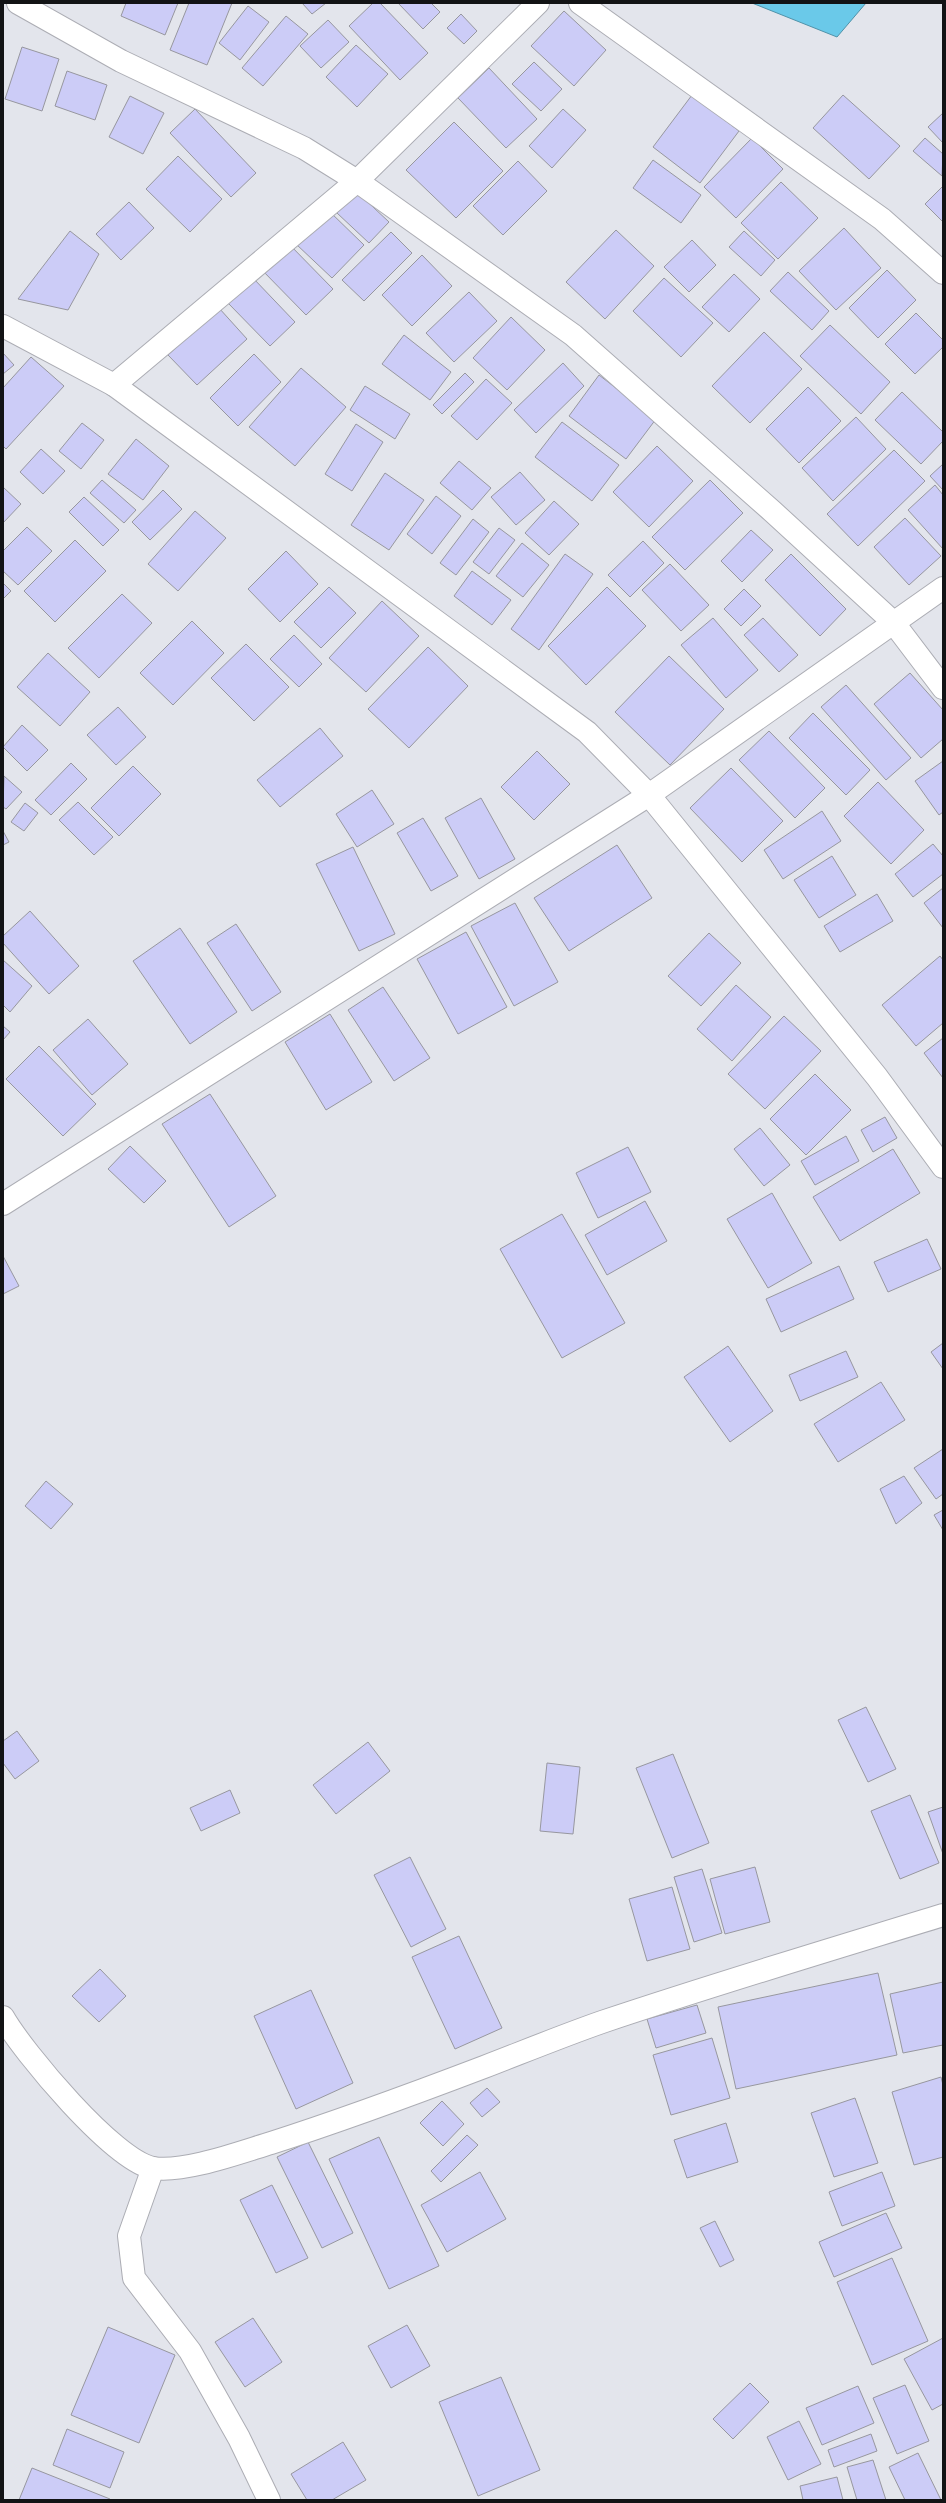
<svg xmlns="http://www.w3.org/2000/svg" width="946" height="2503" font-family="'Varela Round',sans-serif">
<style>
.water{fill:#6ac9e9;stroke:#5092a9}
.building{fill:#ccccf7;stroke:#97979f}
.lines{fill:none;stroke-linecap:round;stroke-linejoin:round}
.minor-casing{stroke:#acadb4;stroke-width:24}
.minor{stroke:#fff;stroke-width:22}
</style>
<rect width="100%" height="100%" fill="#e3e5ec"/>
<!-- water -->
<path class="water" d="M 752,3 L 866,3 L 837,37 Z"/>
<!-- building -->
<g class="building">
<path d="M 126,3 L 178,3 L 165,35 L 121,16 Z"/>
<path d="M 189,3 L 232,3 L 207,65 L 170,50 Z"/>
<path d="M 302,3 L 326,3 L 312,14 Z"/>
<path d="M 373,3 L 380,3 L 428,53 L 400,80 L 349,26 Z"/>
<path d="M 398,3 L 431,3 L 440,12 L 423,29 Z"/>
<path d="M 248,6 L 269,22 L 240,60 L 219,43 Z"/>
<path d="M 564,11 L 606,50 L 574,86 L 531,46 Z"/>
<path d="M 461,14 L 477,31 L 464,44 L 447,28 Z"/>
<path d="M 286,16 L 308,34 L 263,86 L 242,68 Z"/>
<path d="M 328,20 L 349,42 L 321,68 L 300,46 Z"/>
<path d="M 356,45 L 388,74 L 357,107 L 326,77 Z"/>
<path d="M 22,47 L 59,59 L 42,111 L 5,99 Z"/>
<path d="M 534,62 L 562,89 L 541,111 L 512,84 Z"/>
<path d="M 489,68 L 537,119 L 506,148 L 458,98 Z"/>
<path d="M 67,71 L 107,85 L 95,120 L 55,106 Z"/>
<path d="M 692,95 L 739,131 L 700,183 L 653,147 Z"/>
<path d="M 843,95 L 900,146 L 869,179 L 813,128 Z"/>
<path d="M 130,96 L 164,113 L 143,154 L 109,137 Z"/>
<path d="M 195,109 L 256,173 L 231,197 L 170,133 Z"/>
<path d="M 563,109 L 586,130 L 552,168 L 529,146 Z"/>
<path d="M 943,113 L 943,143 L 928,127 Z"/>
<path d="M 454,122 L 503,171 L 456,218 L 406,170 Z"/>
<path d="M 752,138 L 783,169 L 736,218 L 704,187 Z"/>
<path d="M 925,138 L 943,154 L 942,176 L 913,151 Z"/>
<path d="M 178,156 L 222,199 L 190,232 L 146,189 Z"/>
<path d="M 653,160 L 701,195 L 681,223 L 633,188 Z"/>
<path d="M 518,161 L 547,191 L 503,235 L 473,206 Z"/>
<path d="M 781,182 L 818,218 L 778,259 L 741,223 Z"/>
<path d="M 943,186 L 943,222 L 925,204 Z"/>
<path d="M 357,192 L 389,222 L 369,243 L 337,213 Z"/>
<path d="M 129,202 L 154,228 L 121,260 L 96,234 Z"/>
<path d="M 328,210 L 364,245 L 332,278 L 296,244 Z"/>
<path d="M 844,228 L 881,268 L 836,310 L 799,271 Z"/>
<path d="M 616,230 L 654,266 L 605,319 L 566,282 Z"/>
<path d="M 70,231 L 99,254 L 68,310 L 18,299 Z"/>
<path d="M 744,231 L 775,260 L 761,276 L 729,247 Z"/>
<path d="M 391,232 L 412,253 L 364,301 L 342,280 Z"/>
<path d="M 692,240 L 716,265 L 689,292 L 664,267 Z"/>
<path d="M 287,242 L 333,289 L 306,315 L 260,268 Z"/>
<path d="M 422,255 L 452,286 L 412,326 L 382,295 Z"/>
<path d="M 887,270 L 916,300 L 878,338 L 849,308 Z"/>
<path d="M 788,272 L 829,311 L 812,330 L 770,291 Z"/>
<path d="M 734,274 L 760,299 L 729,332 L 702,307 Z"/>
<path d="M 253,278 L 295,322 L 270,346 L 228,303 Z"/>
<path d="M 664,278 L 713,323 L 681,357 L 633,311 Z"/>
<path d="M 469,292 L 497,321 L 454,362 L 426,333 Z"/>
<path d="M 219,308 L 247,339 L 197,385 L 168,355 Z"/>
<path d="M 916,313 L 943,340 L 943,347 L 915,374 L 885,344 Z"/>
<path d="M 511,317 L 545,350 L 507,390 L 473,358 Z"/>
<path d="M 830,325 L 890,382 L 861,414 L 800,356 Z"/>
<path d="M 764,332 L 802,369 L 750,423 L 712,386 Z"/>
<path d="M 404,335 L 451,372 L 430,400 L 382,364 Z"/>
<path d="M 3,353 L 14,365 L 3,374 Z"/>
<path d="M 254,354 L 281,382 L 238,426 L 210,398 Z"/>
<path d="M 31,357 L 64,386 L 6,449 L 3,446 L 3,388 Z"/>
<path d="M 563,363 L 584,386 L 536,433 L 514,410 Z"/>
<path d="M 301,368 L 346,407 L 295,466 L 249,427 Z"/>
<path d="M 465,373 L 474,382 L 442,414 L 433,405 Z"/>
<path d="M 599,375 L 656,419 L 626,459 L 569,416 Z"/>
<path d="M 486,379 L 512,403 L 477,440 L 451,416 Z"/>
<path d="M 365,386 L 410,414 L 395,439 L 350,410 Z"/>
<path d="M 808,387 L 841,421 L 799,463 L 766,429 Z"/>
<path d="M 902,392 L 943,432 L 943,441 L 921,464 L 875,420 Z"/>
<path d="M 856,417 L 886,449 L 833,501 L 802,468 Z"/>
<path d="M 562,422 L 619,465 L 592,501 L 535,457 Z"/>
<path d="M 82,423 L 104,440 L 81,469 L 59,451 Z"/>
<path d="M 356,424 L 383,442 L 352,491 L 325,474 Z"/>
<path d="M 136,439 L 169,466 L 143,500 L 108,474 Z"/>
<path d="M 657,446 L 693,481 L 649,527 L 613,492 Z"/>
<path d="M 41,449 L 65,471 L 43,494 L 20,472 Z"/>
<path d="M 894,450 L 925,481 L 858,546 L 827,514 Z"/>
<path d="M 459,461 L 491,488 L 472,510 L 440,483 Z"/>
<path d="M 943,464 L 943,490 L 930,476 Z"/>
<path d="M 520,472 L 545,500 L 516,525 L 491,497 Z"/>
<path d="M 385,473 L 424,500 L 389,550 L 351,525 Z"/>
<path d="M 102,480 L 136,510 L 124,523 L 90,493 Z"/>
<path d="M 710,480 L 743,513 L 685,570 L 652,537 Z"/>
<path d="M 935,485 L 943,495 L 943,549 L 908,510 Z"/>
<path d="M 3,487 L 21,504 L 3,523 Z"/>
<path d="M 163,490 L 182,509 L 150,540 L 132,522 Z"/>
<path d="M 436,496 L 461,516 L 432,554 L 407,534 Z"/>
<path d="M 84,497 L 119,530 L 103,546 L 69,512 Z"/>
<path d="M 554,501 L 579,524 L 549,555 L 525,533 Z"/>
<path d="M 195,511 L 226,538 L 178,591 L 148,564 Z"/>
<path d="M 905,518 L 941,556 L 909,585 L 874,547 Z"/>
<path d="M 473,519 L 489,532 L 456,575 L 440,563 Z"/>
<path d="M 27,527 L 52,551 L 18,585 L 3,571 L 3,551 Z"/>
<path d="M 499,528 L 515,540 L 489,574 L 473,562 Z"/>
<path d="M 751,530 L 773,550 L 742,582 L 721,561 Z"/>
<path d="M 75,540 L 106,571 L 55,622 L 24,591 Z"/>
<path d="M 643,541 L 664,563 L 630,597 L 608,575 Z"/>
<path d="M 522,543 L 549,565 L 523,597 L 496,576 Z"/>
<path d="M 286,551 L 318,584 L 280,622 L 248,589 Z"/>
<path d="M 565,554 L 593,574 L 539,650 L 511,629 Z"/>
<path d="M 791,554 L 846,609 L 820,636 L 765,580 Z"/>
<path d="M 670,564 L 709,605 L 681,631 L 642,590 Z"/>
<path d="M 472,571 L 511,600 L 492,625 L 454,596 Z"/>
<path d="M 3,583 L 11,591 L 3,599 Z"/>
<path d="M 329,587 L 356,613 L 321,648 L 294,622 Z"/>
<path d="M 607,587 L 646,626 L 586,685 L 548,646 Z"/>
<path d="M 744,589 L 761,606 L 741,626 L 724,609 Z"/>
<path d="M 122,594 L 152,623 L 99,678 L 68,648 Z"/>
<path d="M 382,601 L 419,636 L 366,692 L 329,658 Z"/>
<path d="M 713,618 L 758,670 L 726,698 L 681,645 Z"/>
<path d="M 763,618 L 798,655 L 779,672 L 744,635 Z"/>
<path d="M 192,621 L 224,653 L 173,705 L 140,673 Z"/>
<path d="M 294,635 L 322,664 L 299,687 L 270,659 Z"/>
<path d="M 246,644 L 289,687 L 254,721 L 211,678 Z"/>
<path d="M 428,647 L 468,686 L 409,748 L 368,709 Z"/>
<path d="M 48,653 L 90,692 L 60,726 L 17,687 Z"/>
<path d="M 669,656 L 724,709 L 670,765 L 615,712 Z"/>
<path d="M 910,673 L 943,710 L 943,739 L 921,758 L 874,704 Z"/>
<path d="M 846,685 L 911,758 L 886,780 L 821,707 Z"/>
<path d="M 118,707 L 146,737 L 116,765 L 87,735 Z"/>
<path d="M 813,713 L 870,770 L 846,795 L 789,738 Z"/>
<path d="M 22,725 L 48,750 L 27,771 L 3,747 Z"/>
<path d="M 320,728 L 343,756 L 280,807 L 257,780 Z"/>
<path d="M 769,731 L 825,788 L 795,818 L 739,760 Z"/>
<path d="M 537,751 L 570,784 L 534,820 L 501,787 Z"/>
<path d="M 943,761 L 943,812 L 939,815 L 915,781 Z"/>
<path d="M 71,763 L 87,779 L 51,815 L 35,800 Z"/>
<path d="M 133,766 L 161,794 L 119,836 L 91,808 Z"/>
<path d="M 731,768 L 783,821 L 742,862 L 690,808 Z"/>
<path d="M 4,776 L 22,792 L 6,809 L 3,807 Z"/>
<path d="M 878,782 L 924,830 L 891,864 L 844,816 Z"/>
<path d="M 372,790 L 394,824 L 357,847 L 336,814 Z"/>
<path d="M 481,798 L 515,859 L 479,879 L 445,818 Z"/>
<path d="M 78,802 L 113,837 L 94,855 L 59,820 Z"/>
<path d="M 25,803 L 38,813 L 24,831 L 11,822 Z"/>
<path d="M 822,811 L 841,841 L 783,879 L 764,850 Z"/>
<path d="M 423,818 L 458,876 L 431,891 L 397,833 Z"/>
<path d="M 3,831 L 9,842 L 3,845 Z"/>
<path d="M 933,844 L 943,856 L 943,874 L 913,897 L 895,874 Z"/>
<path d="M 617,845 L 652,898 L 569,951 L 534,898 Z"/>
<path d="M 353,847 L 395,934 L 359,951 L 316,864 Z"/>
<path d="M 832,856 L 856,895 L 819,918 L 794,880 Z"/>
<path d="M 943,888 L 943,928 L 924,903 Z"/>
<path d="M 877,894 L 893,921 L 840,952 L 824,926 Z"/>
<path d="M 515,903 L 558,982 L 514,1006 L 471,926 Z"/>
<path d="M 30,911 L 79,966 L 49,994 L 3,943 L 3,936 Z"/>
<path d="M 236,924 L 281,992 L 252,1011 L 207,943 Z"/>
<path d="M 180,928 L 237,1012 L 190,1044 L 133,961 Z"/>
<path d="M 466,932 L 507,1007 L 458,1034 L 417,959 Z"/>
<path d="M 709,933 L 741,963 L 701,1006 L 668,976 Z"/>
<path d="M 940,956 L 943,960 L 943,1023 L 916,1046 L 882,1005 Z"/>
<path d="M 3,960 L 32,986 L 10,1012 L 3,1005 Z"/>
<path d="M 736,985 L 771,1017 L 732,1061 L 697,1029 Z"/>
<path d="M 383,987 L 430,1058 L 394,1081 L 348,1010 Z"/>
<path d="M 330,1014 L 372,1082 L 326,1110 L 285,1042 Z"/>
<path d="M 784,1016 L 821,1051 L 765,1109 L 728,1074 Z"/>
<path d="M 88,1019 L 128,1064 L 92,1095 L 53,1050 Z"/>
<path d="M 3,1026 L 10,1032 L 3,1040 Z"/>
<path d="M 943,1038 L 943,1078 L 924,1053 Z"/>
<path d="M 39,1046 L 96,1104 L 63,1136 L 6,1079 Z"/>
<path d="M 815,1074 L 851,1110 L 806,1155 L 770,1119 Z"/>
<path d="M 210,1094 L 276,1196 L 229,1227 L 162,1124 Z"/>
<path d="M 885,1117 L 897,1138 L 873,1152 L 861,1130 Z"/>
<path d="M 760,1128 L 790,1165 L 764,1186 L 734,1149 Z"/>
<path d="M 846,1136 L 859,1161 L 815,1185 L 801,1161 Z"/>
<path d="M 130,1146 L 166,1181 L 144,1203 L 108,1169 Z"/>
<path d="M 628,1147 L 651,1192 L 598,1218 L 576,1173 Z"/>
<path d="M 893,1149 L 920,1193 L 840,1241 L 813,1197 Z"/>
<path d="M 772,1193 L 812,1263 L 768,1288 L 727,1219 Z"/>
<path d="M 645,1201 L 667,1241 L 607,1275 L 585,1235 Z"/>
<path d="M 562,1214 L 625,1323 L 562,1358 L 500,1249 Z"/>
<path d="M 927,1239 L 941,1269 L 888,1292 L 874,1262 Z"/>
<path d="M 3,1256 L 19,1286 L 3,1294 Z"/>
<path d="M 839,1266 L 854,1299 L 781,1332 L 766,1299 Z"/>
<path d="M 943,1343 L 943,1369 L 931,1352 Z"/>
<path d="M 728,1346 L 773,1411 L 730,1442 L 684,1377 Z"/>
<path d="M 846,1351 L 858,1377 L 800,1401 L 789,1375 Z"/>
<path d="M 881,1382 L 905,1420 L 838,1462 L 814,1424 Z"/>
<path d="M 943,1449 L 943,1494 L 936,1499 L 914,1468 Z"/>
<path d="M 904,1476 L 922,1503 L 896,1524 L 880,1489 Z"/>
<path d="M 46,1481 L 73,1504 L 51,1529 L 25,1506 Z"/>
<path d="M 943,1510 L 943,1530 L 934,1515 Z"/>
<path d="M 866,1707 L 896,1769 L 868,1782 L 838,1720 Z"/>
<path d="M 17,1731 L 39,1761 L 15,1779 L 3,1763 L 3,1741 Z"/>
<path d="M 368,1742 L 390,1771 L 336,1814 L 313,1785 Z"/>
<path d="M 673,1754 L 709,1843 L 672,1858 L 636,1768 Z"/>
<path d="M 547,1763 L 580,1767 L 573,1834 L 540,1831 Z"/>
<path d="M 230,1790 L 240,1813 L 201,1831 L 190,1808 Z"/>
<path d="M 910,1795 L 939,1863 L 900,1879 L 871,1811 Z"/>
<path d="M 943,1807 L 943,1854 L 928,1812 Z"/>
<path d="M 410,1857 L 446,1929 L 411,1947 L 374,1875 Z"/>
<path d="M 755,1867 L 770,1922 L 725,1934 L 710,1879 Z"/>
<path d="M 702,1869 L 722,1933 L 694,1942 L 674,1877 Z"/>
<path d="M 672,1887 L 690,1949 L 647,1961 L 629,1899 Z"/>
<path d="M 459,1936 L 502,2028 L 455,2049 L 412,1957 Z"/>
<path d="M 100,1969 L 126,1996 L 99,2022 L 72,1996 Z"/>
<path d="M 878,1973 L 897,2055 L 736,2089 L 718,2007 Z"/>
<path d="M 943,1982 L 943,2045 L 903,2053 L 890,1994 Z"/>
<path d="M 311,1990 L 353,2083 L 296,2109 L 254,2016 Z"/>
<path d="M 697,2005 L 706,2033 L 656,2048 L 647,2019 Z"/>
<path d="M 712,2038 L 730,2098 L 671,2115 L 653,2055 Z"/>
<path d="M 941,2077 L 943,2085 L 943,2157 L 914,2165 L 892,2092 Z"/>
<path d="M 487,2088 L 500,2102 L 482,2117 L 470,2103 Z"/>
<path d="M 855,2098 L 878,2163 L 834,2177 L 811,2113 Z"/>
<path d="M 442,2101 L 464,2124 L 443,2146 L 420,2123 Z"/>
<path d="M 726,2123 L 738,2162 L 687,2178 L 674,2140 Z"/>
<path d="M 467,2135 L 478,2145 L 441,2182 L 431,2171 Z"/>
<path d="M 379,2137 L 439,2266 L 389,2289 L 329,2159 Z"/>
<path d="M 308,2142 L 353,2233 L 322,2248 L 277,2157 Z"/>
<path d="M 480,2172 L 506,2219 L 447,2252 L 421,2205 Z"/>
<path d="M 882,2172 L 895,2206 L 842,2226 L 829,2192 Z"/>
<path d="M 272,2185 L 308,2258 L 276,2273 L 240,2200 Z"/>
<path d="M 886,2213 L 902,2248 L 834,2277 L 819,2242 Z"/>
<path d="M 715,2221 L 734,2260 L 720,2267 L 700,2228 Z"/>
<path d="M 892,2258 L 928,2341 L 872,2365 L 837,2282 Z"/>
<path d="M 253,2318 L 282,2362 L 245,2387 L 215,2342 Z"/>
<path d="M 407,2325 L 430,2366 L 391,2388 L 368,2346 Z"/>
<path d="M 108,2327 L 175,2355 L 139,2443 L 71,2415 Z"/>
<path d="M 943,2338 L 943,2404 L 932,2410 L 904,2359 Z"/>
<path d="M 501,2377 L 540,2470 L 478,2496 L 439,2402 Z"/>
<path d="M 750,2383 L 769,2402 L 733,2439 L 713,2419 Z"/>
<path d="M 905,2385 L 929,2441 L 897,2454 L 873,2398 Z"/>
<path d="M 858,2386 L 874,2423 L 822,2445 L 806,2408 Z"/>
<path d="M 799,2421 L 821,2464 L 788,2480 L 767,2437 Z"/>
<path d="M 67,2429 L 124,2452 L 110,2488 L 53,2465 Z"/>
<path d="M 871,2434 L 877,2451 L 834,2467 L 828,2450 Z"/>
<path d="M 343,2442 L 366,2480 L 332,2500 L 307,2500 L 291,2474 Z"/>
<path d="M 918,2453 L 941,2500 L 905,2500 L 889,2467 Z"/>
<path d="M 873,2460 L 886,2500 L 857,2500 L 847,2467 Z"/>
<path d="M 32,2468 L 110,2499 L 110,2500 L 19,2500 Z"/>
<path d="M 837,2477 L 843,2500 L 803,2500 L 800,2486 Z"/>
</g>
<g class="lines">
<defs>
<g id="minor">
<path d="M 18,3 L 121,61 L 304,148 L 357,181 L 573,335 L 772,511 L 893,622 L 943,688"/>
<path d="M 580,3 L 882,219 L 943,273"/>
<path d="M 3,326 L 114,385 L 587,732 L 649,795 L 877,1077 L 943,1167"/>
<path d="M 114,385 L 357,181 L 538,3"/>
<path d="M 3,1204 L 649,795 L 943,588"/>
<path d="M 3,2017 C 23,2052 114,2161 153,2168 C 184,2173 241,2152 271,2143 C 343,2120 413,2094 484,2067 C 523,2052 562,2036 602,2022 C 715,1984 829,1950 943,1915"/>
<path d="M 153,2168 L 129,2236 L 134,2278 L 190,2351 L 239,2438 L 269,2500"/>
</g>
</defs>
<!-- minor casing -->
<use href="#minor" class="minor-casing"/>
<!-- minor -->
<use href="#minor" class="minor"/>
</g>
<!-- border -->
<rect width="946" height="2503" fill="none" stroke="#121315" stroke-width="8"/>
</svg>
